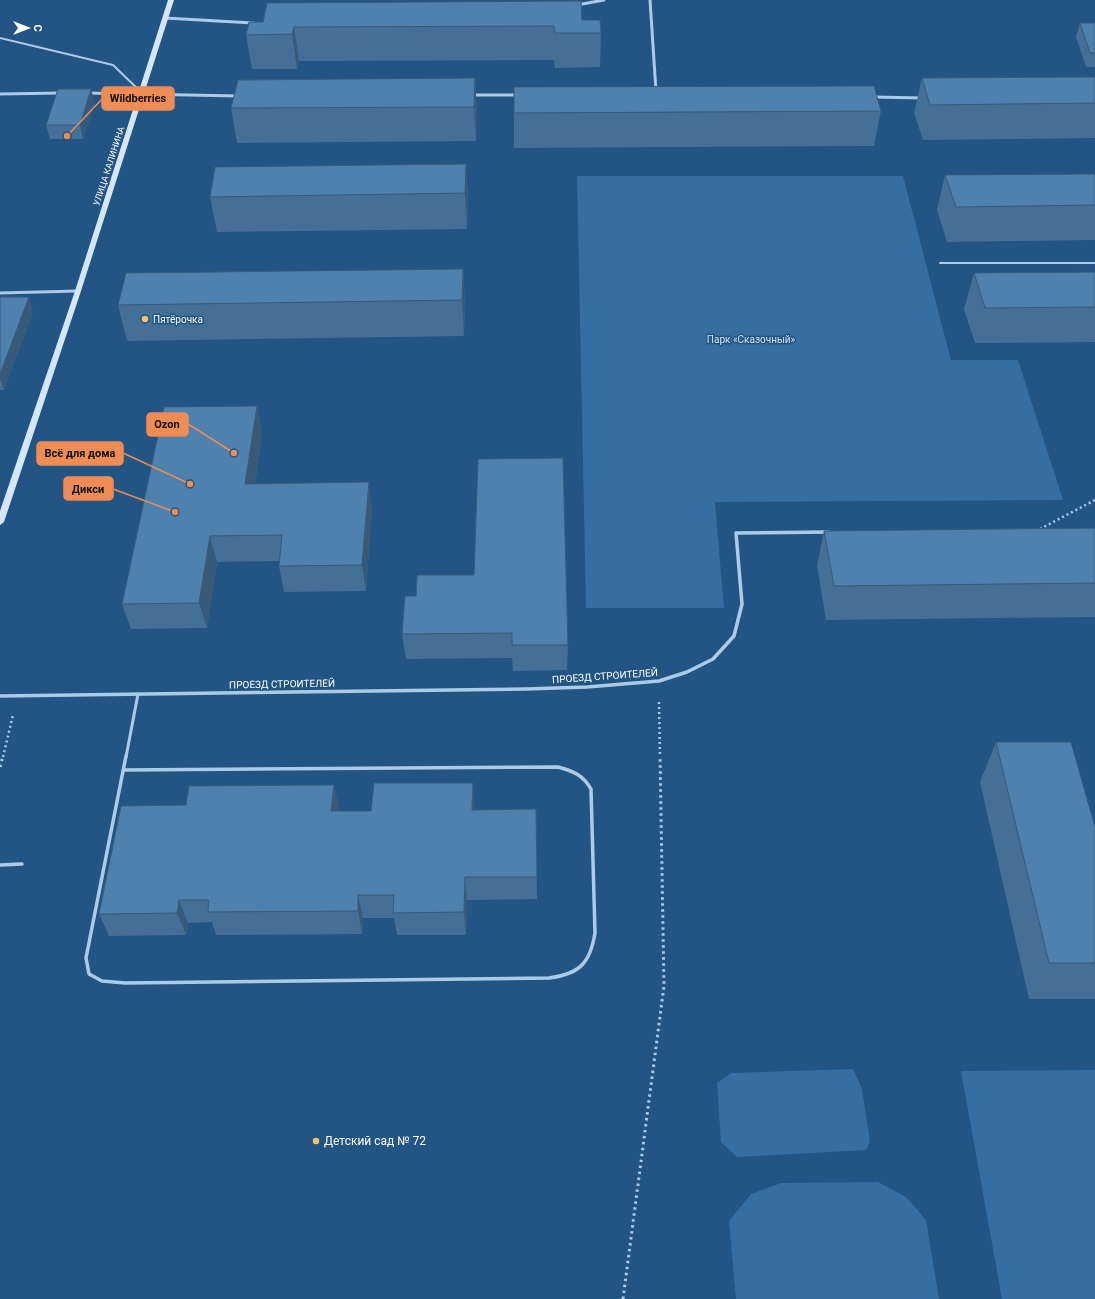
<svg xmlns="http://www.w3.org/2000/svg" width="1095" height="1299" font-family="Roboto,sans-serif">
<style>
.green{fill:#366ea1}
.lines{fill:none;stroke-linecap:round;stroke-linejoin:round}
.path-far1{stroke:#abcbe9;stroke-width:2.5;stroke-dasharray:2 3;stroke-linecap:butt}
.path{stroke:#abcbe9;stroke-width:3;stroke-dasharray:2.5 3.5;stroke-linecap:butt}
.lane-far2{stroke:#abcbe9;stroke-width:2}
.lane-far1{stroke:#abcbe9;stroke-width:3}
.lane{stroke:#abcbe9;stroke-width:3.5}
.street-far1{stroke:#abcbe9;stroke-width:3}
.street{stroke:#abcbe9;stroke-width:3.5}
.secondary{fill:#d5e6f7;fill-rule:evenodd}
.wall{fill:#446f96}
.shaded-wall{fill:#375a7a}
.building{fill:#4f81af;stroke:#375a7a}
.poi-dot{fill:#f5c36d;stroke:#225484;stroke-width:1.5}
.labels{text-anchor:middle;dominant-baseline:central;stroke-width:3;stroke-linejoin:round;paint-order:stroke}
.far-street-label{font-size:9px;fill:#fff;stroke:#225484}
.poi-label{font-size:10px;fill:#fff;stroke:#225484;text-anchor:start}
.park-label{font-size:10px;fill:#cfe4f7;stroke:#225484}
.street-label{font-size:10px;fill:#fff;stroke:#225484}
.near-poi-label{font-size:12px;fill:#fff;stroke:#225484;text-anchor:start}
.leader{fill:none;stroke:#ef8b55;stroke-width:1.5}
.callout-dot{fill:#ef8b55;stroke:#225484;stroke-width:1.5}
.callout{fill:#ef8b55;stroke:#ef8b55;stroke-width:1.5}
.callout-label{font-size:11px;text-anchor:middle;font-weight:bold;fill:#111}
</style>
<rect width="100%" height="100%" fill="#225484"/>
<!-- green -->
<g class="green">
<path d="M 577,176 L 903,176 L 951,360 L 1018,360 L 1063,500 L 715,502 L 724,608 L 586,608 Z"/>
<path d="M 853,1069 L 862,1089 L 870,1142 L 866,1150 L 737,1157 L 721,1142 L 717,1083 L 731,1073 Z"/>
<path d="M 1095,1070 L 1095,1299 L 1002,1299 L 961,1071 Z"/>
<path d="M 878,1182 L 906,1197 L 926,1220 L 939,1299 L 736,1299 L 729,1221 L 751,1194 L 781,1183 Z"/>
</g>
<g class="lines">
<!-- path-far1 -->
<g class="path-far1">
<path d="M 1040,529 L 1095,500"/>
<path d="M 659,702 L 660,757"/>
<path d="M 3,757 L 13,715"/>
</g>
<!-- path -->
<g class="path">
<path d="M 0,767 L 3,756"/>
<path d="M 623,1299 L 664,986 L 660,756"/>
</g>
<!-- lane-far2 -->
<g class="lane-far2">
<path d="M 0,38 L 113,65 L 142,93"/>
<path d="M 940,263 L 1095,263"/>
</g>
<!-- lane-far1 -->
<path class="lane-far1" d="M 126,757 L 138,694"/>
<!-- lane -->
<g class="lane">
<path d="M 124,770 L 558,767 C 573,771 583,775 591,789 L 595,933 C 590,964 579,974 549,978 L 125,983 L 102,981 L 89,974 L 86,958 L 126,756"/>
<path d="M 0,865 L 22,864"/>
</g>
<!-- street-far1 -->
<g class="street-far1">
<path d="M 650,0 L 656,91"/>
<path d="M 577,5 L 604,0"/>
<path d="M 165,18 L 253,23"/>
<path d="M 87,93 L 239,96"/>
<path d="M 0,94 L 61,93"/>
<path d="M 471,95 L 519,95"/>
<path d="M 873,97 L 923,98"/>
<path d="M 0,293 L 78,291"/>
</g>
<!-- street -->
<path class="street" d="M 0,696 L 526,689 L 587,687 L 659,681 L 687,672 L 713,659 L 734,636 L 742,604 L 736,533 L 829,532"/>
<!-- secondary -->
<path class="secondary" d="M 168,0 L 174,0 L 81,291 L 4,522 L 0,525 L 0,511 L 75,291 Z"/>
</g>
<!-- wall -->
<g class="wall">
<path d="M 582,20 L 601,33 L 600,67 L 555,68 L 554,60 L 299,61 L 297,69 L 252,69 L 246,35 L 249,22 Z"/>
<path d="M 1080,23 L 1095,23 L 1095,67 L 1086,67 L 1076,37 Z"/>
<path d="M 1095,77 L 1095,138 L 923,140 L 914,113 L 922,78 Z"/>
<path d="M 475,78 L 477,113 L 476,141 L 237,143 L 231,108 Z"/>
<path d="M 95,103 L 83,139 L 50,139 L 46,125 Z"/>
<path d="M 881,111 L 874,146 L 514,148 L 514,113 Z"/>
<path d="M 466,164 L 468,200 L 467,229 L 217,232 L 210,197 Z"/>
<path d="M 1095,174 L 1095,240 L 947,242 L 937,210 L 945,175 Z"/>
<path d="M 463,269 L 465,304 L 464,336 L 127,341 L 118,305 Z"/>
<path d="M 1095,272 L 1095,342 L 975,343 L 964,309 L 974,273 Z"/>
<path d="M 0,297 L 33,312 L 4,390 L 0,390 Z"/>
<path d="M 257,406 L 262,432 L 255,484 L 372,508 L 366,591 L 284,592 L 279,566 L 279,561 L 217,562 L 207,628 L 131,629 L 122,604 Z"/>
<path d="M 1095,528 L 1095,617 L 826,620 L 817,566 L 824,531 Z"/>
<path d="M 405,596 L 568,645 L 567,670 L 513,671 L 512,658 L 406,659 L 402,634 Z"/>
<path d="M 996,742 L 1095,827 L 1095,999 L 1029,999 L 980,782 Z"/>
<path d="M 334,785 L 339,809 L 339,811 L 371,811 L 475,807 L 475,810 L 536,809 L 537,899 L 467,900 L 466,935 L 397,935 L 394,918 L 363,918 L 362,934 L 216,935 L 212,922 L 188,923 L 186,935 L 109,936 L 99,914 L 186,805 Z"/>
</g>
<!-- shaded-wall -->
<g class="shaded-wall">
<path d="M 294,27 L 299,61 L 297,69 L 292,34 Z"/>
<path d="M 475,78 L 477,113 L 476,141 L 474,107 Z"/>
<path d="M 91,89 L 95,103 L 83,139 L 80,125 Z"/>
<path d="M 466,164 L 468,200 L 467,229 L 465,193 Z"/>
<path d="M 463,269 L 465,304 L 464,336 L 462,300 Z"/>
<path d="M 29,297 L 33,312 L 4,390 L 0,379 L 0,374 Z"/>
<path d="M 257,406 L 262,432 L 251,510 L 245,484 Z"/>
<path d="M 369,482 L 372,508 L 366,591 L 362,565 Z"/>
<path d="M 210,536 L 217,562 L 207,628 L 199,603 Z"/>
<path d="M 473,783 L 475,807 L 474,834 L 472,810 Z"/>
<path d="M 334,785 L 339,809 L 336,835 L 331,811 Z"/>
<path d="M 465,877 L 467,900 L 466,935 L 464,912 Z"/>
<path d="M 358,895 L 363,918 L 362,934 L 358,911 Z"/>
<path d="M 179,900 L 188,923 L 186,935 L 177,913 Z"/>
</g>
<!-- building -->
<g class="building">
<path d="M 581,1 L 582,20 L 600,20 L 601,33 L 555,33 L 554,26 L 294,27 L 292,34 L 246,35 L 249,22 L 263,22 L 267,3 Z"/>
<path d="M 1080,23 L 1095,23 L 1095,53 L 1090,53 Z"/>
<path d="M 1095,77 L 1095,103 L 930,105 L 922,78 Z"/>
<path d="M 475,78 L 474,107 L 231,108 L 238,80 Z"/>
<path d="M 874,86 L 881,111 L 514,113 L 514,87 Z"/>
<path d="M 58,89 L 91,89 L 80,125 L 46,125 Z"/>
<path d="M 466,164 L 465,193 L 210,197 L 215,167 Z"/>
<path d="M 1095,174 L 1095,205 L 956,207 L 945,175 Z"/>
<path d="M 463,269 L 462,300 L 118,305 L 126,273 Z"/>
<path d="M 1095,272 L 1095,307 L 985,308 L 974,273 Z"/>
<path d="M 0,297 L 29,297 L 0,374 Z"/>
<path d="M 257,406 L 245,484 L 369,482 L 362,565 L 279,566 L 282,535 L 210,536 L 199,603 L 122,604 L 164,407 Z"/>
<path d="M 563,458 L 568,645 L 512,645 L 512,633 L 402,634 L 405,596 L 416,596 L 417,575 L 474,575 L 478,459 Z"/>
<path d="M 1095,528 L 1095,583 L 834,586 L 824,531 Z"/>
<path d="M 996,742 L 1071,742 L 1095,827 L 1095,963 L 1049,963 Z"/>
<path d="M 374,783 L 473,783 L 472,810 L 536,809 L 537,877 L 465,877 L 464,912 L 393,913 L 394,895 L 358,895 L 358,911 L 208,912 L 209,900 L 179,900 L 177,913 L 99,914 L 121,806 L 186,805 L 189,786 L 334,785 L 331,811 L 371,811 Z"/>
</g>
<!-- markers -->
<g class="poi-dot">
<circle cx="145" cy="319" r="4"/>
<circle cx="316" cy="1141" r="4"/>
</g>
<g class="labels">
<!-- far-street labels -->
<g class="far-street-label">
<text transform="translate(109 166) rotate(-72)">УЛИЦА КАЛИНИНА</text>
</g>
<!-- poi labels -->
<g class="poi-label">
<text x="153" y="319">Пятёрочка</text>
</g>
<!-- park labels -->
<g class="park-label">
<text x="751" y="339">Парк «Сказочный»</text>
</g>
<!-- street labels -->
<g class="street-label">
<text transform="translate(605 676) rotate(-4)">ПРОЕЗД СТРОИТЕЛЕЙ</text>
<text transform="translate(282 684) rotate(-1)">ПРОЕЗД СТРОИТЕЛЕЙ</text>
</g>
<!-- near-poi labels -->
<g class="near-poi-label">
<text x="324" y="1141">Детский сад № 72</text>
</g>
</g>
<!-- callouts -->
<path class="leader" d="M67 136L102 99M234 453L188 424M190 484L123 453M175 512L113 489"/>
<g class="callout-dot">
<circle cx="67" cy="136" r="4"/>
<circle cx="234" cy="453" r="4"/>
<circle cx="190" cy="484" r="4"/>
<circle cx="175" cy="512" r="4"/>
</g>
<g class="callout">
<rect x="102" y="87" width="72" height="23" rx="4"/>
<rect x="147" y="413" width="41" height="23" rx="4"/>
<rect x="37" y="442" width="86" height="23" rx="4"/>
<rect x="64" y="477" width="49" height="23" rx="4"/>
</g>
<g class="callout-label">
<text x="138" y="102">Wildberries</text>
<text x="167" y="428">Ozon</text>
<text x="80" y="457">Всё для дома</text>
<text x="88" y="493">Дикси</text>
</g>
<!-- north arrow -->
<g transform="translate(28 28) rotate(90)" stroke="#225484" stroke-width="3" paint-order="stroke">
<path d="M0-3L7 15L0 10L-7 15Z" fill="#ffffff"/>
<text y="-6" font-size="11" font-weight="bold" text-anchor="middle" fill="#ffffff">С</text>
</g>
</svg>
